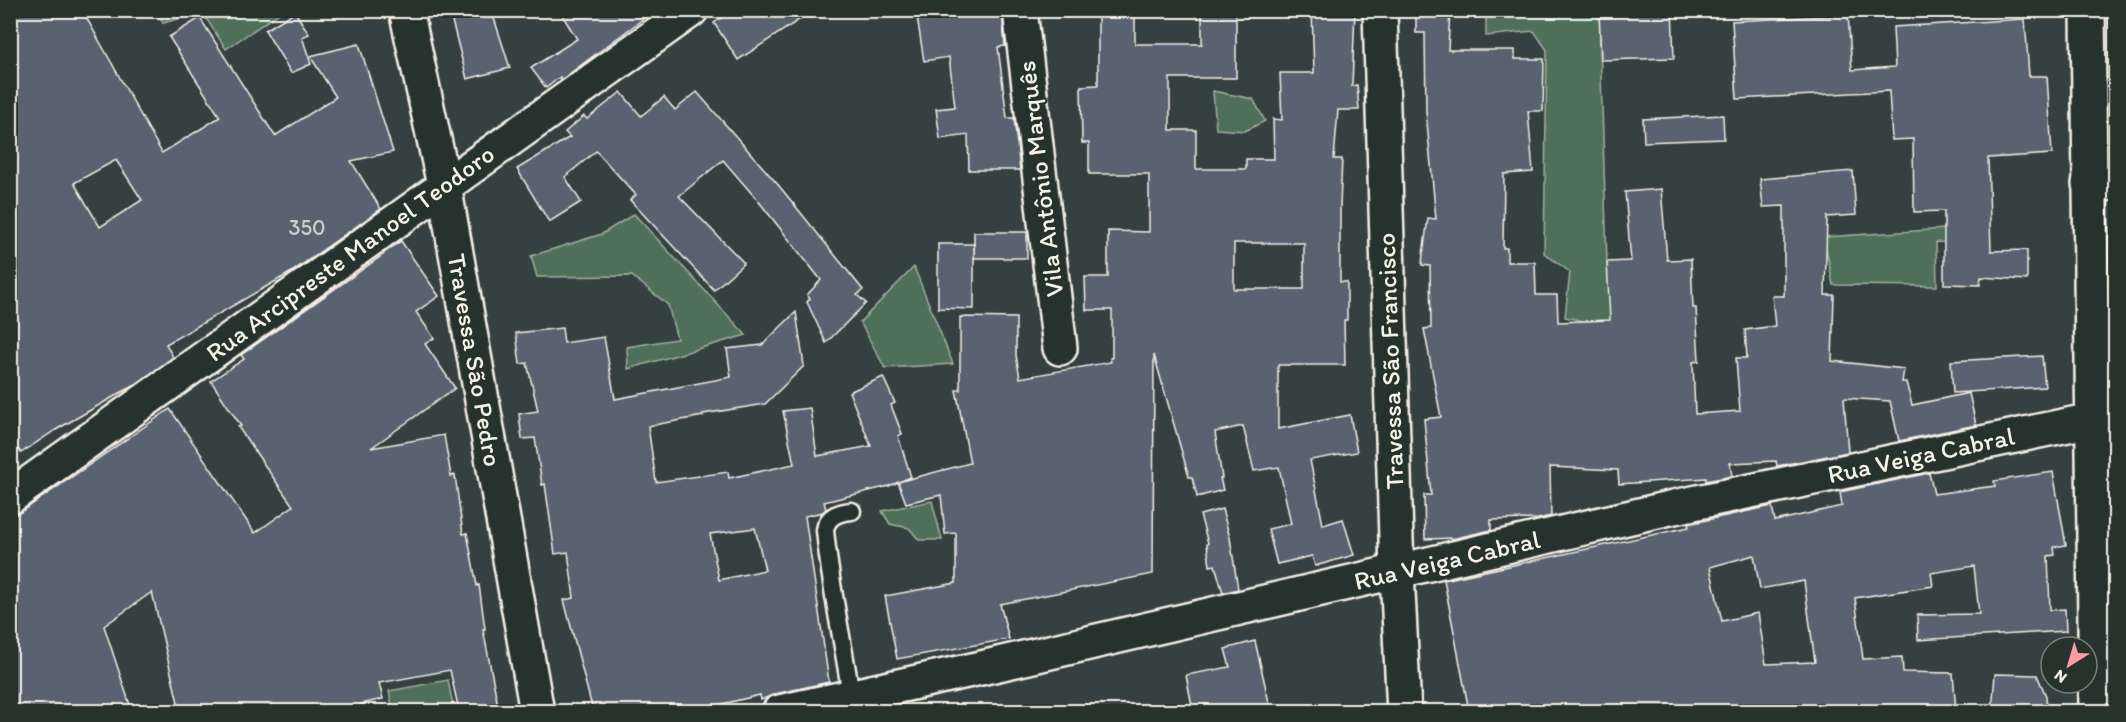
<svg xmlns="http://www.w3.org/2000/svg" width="2126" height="722" font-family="Itim,sans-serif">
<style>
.green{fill:#4f6f59;stroke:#a2b0a0;stroke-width:1.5}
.building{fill:#58626f;stroke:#f4f1e8;stroke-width:1.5;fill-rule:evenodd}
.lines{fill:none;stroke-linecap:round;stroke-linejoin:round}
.lane-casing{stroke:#f4f1e8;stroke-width:21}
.street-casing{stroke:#f4f1e8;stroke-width:38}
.secondary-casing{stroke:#f4f1e8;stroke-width:38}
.lane{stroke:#26332d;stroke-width:16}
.street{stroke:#26332d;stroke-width:33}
.secondary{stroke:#26332d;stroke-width:33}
.labels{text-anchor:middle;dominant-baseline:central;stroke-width:4.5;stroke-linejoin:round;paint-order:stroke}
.number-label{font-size:22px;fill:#cdcdca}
.street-label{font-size:26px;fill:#f4f1e8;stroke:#26332d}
</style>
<rect width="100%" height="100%" fill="#354141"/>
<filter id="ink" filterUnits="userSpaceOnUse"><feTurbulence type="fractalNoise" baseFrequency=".0167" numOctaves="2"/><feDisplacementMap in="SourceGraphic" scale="12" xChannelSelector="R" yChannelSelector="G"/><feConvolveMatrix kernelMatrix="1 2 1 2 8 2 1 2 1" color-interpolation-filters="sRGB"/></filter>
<g filter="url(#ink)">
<!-- green -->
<g class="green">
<path d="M 156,11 L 282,11 L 226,49 L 202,12 L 163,23 Z"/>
<path d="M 1486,11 L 1599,11 L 1607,262 L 1612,327 L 1565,317 L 1570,272 L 1544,253 L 1547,50 L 1534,31 L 1486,36 Z"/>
<path d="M 1213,91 L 1253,99 L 1265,121 L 1245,131 L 1216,129 Z"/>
<path d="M 634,214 L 746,335 L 628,369 L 627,347 L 677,339 L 668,305 L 632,276 L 537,277 L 531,256 L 602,234 Z"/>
<path d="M 1975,227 L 1973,244 L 1936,242 L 1937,286 L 1833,285 L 1824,237 Z"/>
<path d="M 914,267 L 953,364 L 885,368 L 860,322 Z"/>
<path d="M 932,501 L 942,540 L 919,540 L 909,528 L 890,524 L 882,511 Z"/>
<path d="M 448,680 L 454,711 L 393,711 L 389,691 Z"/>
</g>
<!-- building -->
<g class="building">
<path d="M 10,10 L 82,10 L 162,153 L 220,117 L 169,37 L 200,18 L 275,136 L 336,97 L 310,56 L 359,44 L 393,152 L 351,161 L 381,209 L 290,273 L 166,344 L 173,357 L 136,384 L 54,431 L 21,453 L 10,437 ZM 116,160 L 142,200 L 100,227 L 74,183 Z"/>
<path d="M 559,10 L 655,10 L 561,80 L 560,77 L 546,88 L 531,68 L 577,39 Z"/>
<path d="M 733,10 L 814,10 L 738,60 L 714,23 Z"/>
<path d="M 916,10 L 1002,10 L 1005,46 L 998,47 L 1007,118 L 1014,118 L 1020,170 L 969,170 L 968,135 L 940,139 L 936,109 L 955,107 L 949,57 L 924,61 Z"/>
<path d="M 1202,10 L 1236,10 L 1236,78 L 1170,78 L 1170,130 L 1196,130 L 1196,169 L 1246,169 L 1246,159 L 1274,159 L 1273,119 L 1282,120 L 1280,73 L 1314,73 L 1312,10 L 1355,10 L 1352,86 L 1357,85 L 1359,110 L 1338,110 L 1334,159 L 1342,159 L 1340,206 L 1340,282 L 1347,282 L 1347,320 L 1344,320 L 1345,365 L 1278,365 L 1278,429 L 1350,415 L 1357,452 L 1310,460 L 1323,525 L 1343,519 L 1354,555 L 1315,566 L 1312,556 L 1277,564 L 1268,529 L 1291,524 L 1279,467 L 1254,471 L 1243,426 L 1215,432 L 1222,478 L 1220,478 L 1223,490 L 1197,497 L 1192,477 L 1189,477 L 1154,355 L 1153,574 L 1000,604 L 1009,639 L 897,659 L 885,596 L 956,583 L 956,533 L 945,534 L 941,495 L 906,503 L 898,482 L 970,463 L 956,390 L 960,390 L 960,317 L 1016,318 L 1016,355 L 1020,378 L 1111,362 L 1110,358 L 1112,358 L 1112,310 L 1086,310 L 1085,277 L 1108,277 L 1108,231 L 1149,232 L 1149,174 L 1089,174 L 1089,143 L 1082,143 L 1081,86 L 1098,85 L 1098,17 L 1135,16 L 1135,44 L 1202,44 ZM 1234,243 L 1304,243 L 1304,289 L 1234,289 Z"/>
<path d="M 1416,10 L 1450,10 L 1448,50 L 1515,50 L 1515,59 L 1544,59 L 1543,111 L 1528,111 L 1533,172 L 1504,174 L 1503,248 L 1507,248 L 1507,262 L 1535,262 L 1536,295 L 1557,295 L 1558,322 L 1610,320 L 1607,262 L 1631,261 L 1625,192 L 1661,189 L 1667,260 L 1691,259 L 1693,308 L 1696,308 L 1699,361 L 1693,362 L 1695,414 L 1740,411 L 1736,358 L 1747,358 L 1745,330 L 1775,326 L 1772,296 L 1784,296 L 1784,206 L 1763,207 L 1760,179 L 1853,171 L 1856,215 L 1827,217 L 1825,295 L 1834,295 L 1832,361 L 1904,369 L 1902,382 L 1906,382 L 1912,405 L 1969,393 L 1976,425 L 1899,441 L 1890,401 L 1844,398 L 1848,452 L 1777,466 L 1776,461 L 1730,463 L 1732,476 L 1706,481 L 1706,478 L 1619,484 L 1618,470 L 1550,467 L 1551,516 L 1538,519 L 1491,520 L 1491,530 L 1456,538 L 1425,539 L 1424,495 L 1431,495 L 1424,419 L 1441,417 L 1424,329 L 1431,328 L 1430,266 L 1422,265 L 1423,254 L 1428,218 L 1436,219 L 1426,112 L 1425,33 L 1416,33 Z"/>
<path d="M 1599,10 L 1672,10 L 1674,58 L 1601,60 Z"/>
<path d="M 295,12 L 309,34 L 302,37 L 311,64 L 291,73 L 265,30 Z"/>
<path d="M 482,13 L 483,18 L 494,18 L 510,68 L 467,79 L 452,21 Z"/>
<path d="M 1848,15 L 1852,70 L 1895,67 L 1893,27 L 2025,19 L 2029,76 L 2047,76 L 2052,154 L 1988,158 L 1991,251 L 2027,250 L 2027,280 L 1981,277 L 1980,285 L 1944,284 L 1944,211 L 1914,212 L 1913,139 L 1892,140 L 1889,91 L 1737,99 L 1732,21 Z"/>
<path d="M 621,92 L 641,116 L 664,97 L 675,110 L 697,92 L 780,187 L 863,290 L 857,295 L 866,303 L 826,343 L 807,302 L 810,299 L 807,295 L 821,280 L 760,203 L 723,160 L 679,196 L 744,263 L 714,290 L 630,200 L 636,195 L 596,151 L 565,177 L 581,202 L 549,222 L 517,169 L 570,137 L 565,132 L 584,116 L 587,119 Z"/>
<path d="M 1723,115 L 1724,139 L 1644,142 L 1643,119 Z"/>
<rect x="974" y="232" width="53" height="26"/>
<path d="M 401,241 L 439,296 L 416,312 L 434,338 L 425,344 L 455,388 L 371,448 L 444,435 L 451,476 L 455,475 L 463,534 L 467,533 L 477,586 L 479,585 L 485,629 L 483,629 L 499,711 L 459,711 L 450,670 L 379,683 L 383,699 L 361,704 L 364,711 L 180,711 L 152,592 L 104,626 L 132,711 L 15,711 L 10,699 L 10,516 L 21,512 L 170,409 L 255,533 L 293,506 L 238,427 L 241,426 L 211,381 L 244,359 L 241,355 L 384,254 L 384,253 Z"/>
<path d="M 938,244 L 974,244 L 974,309 L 938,308 Z"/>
<path d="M 796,312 L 804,366 L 765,404 L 703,414 L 703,416 L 648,426 L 656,482 L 728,472 L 729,478 L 794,464 L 783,411 L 810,408 L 817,456 L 871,446 L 849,392 L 883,377 L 895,403 L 891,405 L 902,434 L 898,436 L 911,477 L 889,486 L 824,502 L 826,509 L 823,512 L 805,516 L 829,682 L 775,694 L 761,700 L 760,695 L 693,711 L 593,711 L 564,600 L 574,598 L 568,552 L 555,554 L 545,484 L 542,485 L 535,438 L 522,439 L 519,414 L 538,411 L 527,363 L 520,364 L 516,333 L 562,328 L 564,343 L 604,337 L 615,399 L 731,377 L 727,349 L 762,345 ZM 755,528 L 765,570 L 719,580 L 710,534 Z"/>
<path d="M 2042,356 L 2045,387 L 1953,393 L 1951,361 Z"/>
<path d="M 2053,472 L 2066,545 L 2054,547 L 2055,555 L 2048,556 L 2050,610 L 2065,609 L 2066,631 L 1918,640 L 1917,615 L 1979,614 L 1974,566 L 1931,573 L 1933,586 L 1855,598 L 1863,659 L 1902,657 L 1903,672 L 1953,673 L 1956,711 L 1469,711 L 1444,580 L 1689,527 L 1688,524 L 1772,506 L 1775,521 L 1842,506 L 1840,492 L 1929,473 L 1934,494 L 1995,486 L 1994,481 ZM 1754,555 L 1760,589 L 1804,581 L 1815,662 L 1766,664 L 1758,613 L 1722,621 L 1710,567 Z"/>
<path d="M 1222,509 L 1230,538 L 1238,589 L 1223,593 L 1215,565 L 1210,566 L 1207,544 L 1208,543 L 1200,515 Z"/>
<path d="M 1255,641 L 1271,711 L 1193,711 L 1186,675 L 1230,667 L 1225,649 Z"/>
<path d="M 1995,674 L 2037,675 L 2046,696 L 2047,709 L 1992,711 Z"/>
</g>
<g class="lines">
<defs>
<path id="lane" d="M 851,696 C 843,640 830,586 825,530 C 827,516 839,512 852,511"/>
<g id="street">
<path d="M 406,10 L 444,185 L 537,712"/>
<path d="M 1020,10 L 1060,348"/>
<path d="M 1380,10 L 1397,572 L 1404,712"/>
<path d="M 2089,184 L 2116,183"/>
<path d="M 10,497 L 691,10"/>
<path d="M 779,712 L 981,668 L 1674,507 L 2116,415"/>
</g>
<path id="secondary" d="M 2088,10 L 2096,712"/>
</defs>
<!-- lane casing -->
<use href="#lane" class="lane-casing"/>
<!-- street casing -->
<use href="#street" class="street-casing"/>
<!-- secondary casing -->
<use href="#secondary" class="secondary-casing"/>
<!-- lane -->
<use href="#lane" class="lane"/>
<!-- street -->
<use href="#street" class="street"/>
<!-- secondary -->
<use href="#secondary" class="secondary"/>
</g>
</g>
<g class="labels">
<!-- number labels -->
<g class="number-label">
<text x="307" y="227">350</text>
</g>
<!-- street labels -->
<g class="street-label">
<text transform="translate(1040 179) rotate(-97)">Vila Antônio Marquês</text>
<text transform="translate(350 253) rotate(-36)">Rua Arcipreste Manoel Teodoro</text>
<text transform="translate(475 360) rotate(80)">Travessa São Pedro</text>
<text transform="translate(1390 361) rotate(-92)">Travessa São Francisco</text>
<text transform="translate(1921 455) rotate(-12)">Rua Veiga Cabral</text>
<text transform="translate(1447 560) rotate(-13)">Rua Veiga Cabral</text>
</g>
</g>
<!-- margin -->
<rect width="2126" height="722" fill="none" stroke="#26332d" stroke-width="36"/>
<rect x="18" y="18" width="2090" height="686" fill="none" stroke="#f4f1e8" stroke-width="2" filter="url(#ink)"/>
<!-- north arrow -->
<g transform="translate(2069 665) rotate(217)"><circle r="28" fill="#26332d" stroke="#787f78" stroke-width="1.5"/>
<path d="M0-4.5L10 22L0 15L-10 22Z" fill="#ff9aa2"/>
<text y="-9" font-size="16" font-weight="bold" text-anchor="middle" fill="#f4f1e8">N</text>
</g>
</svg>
